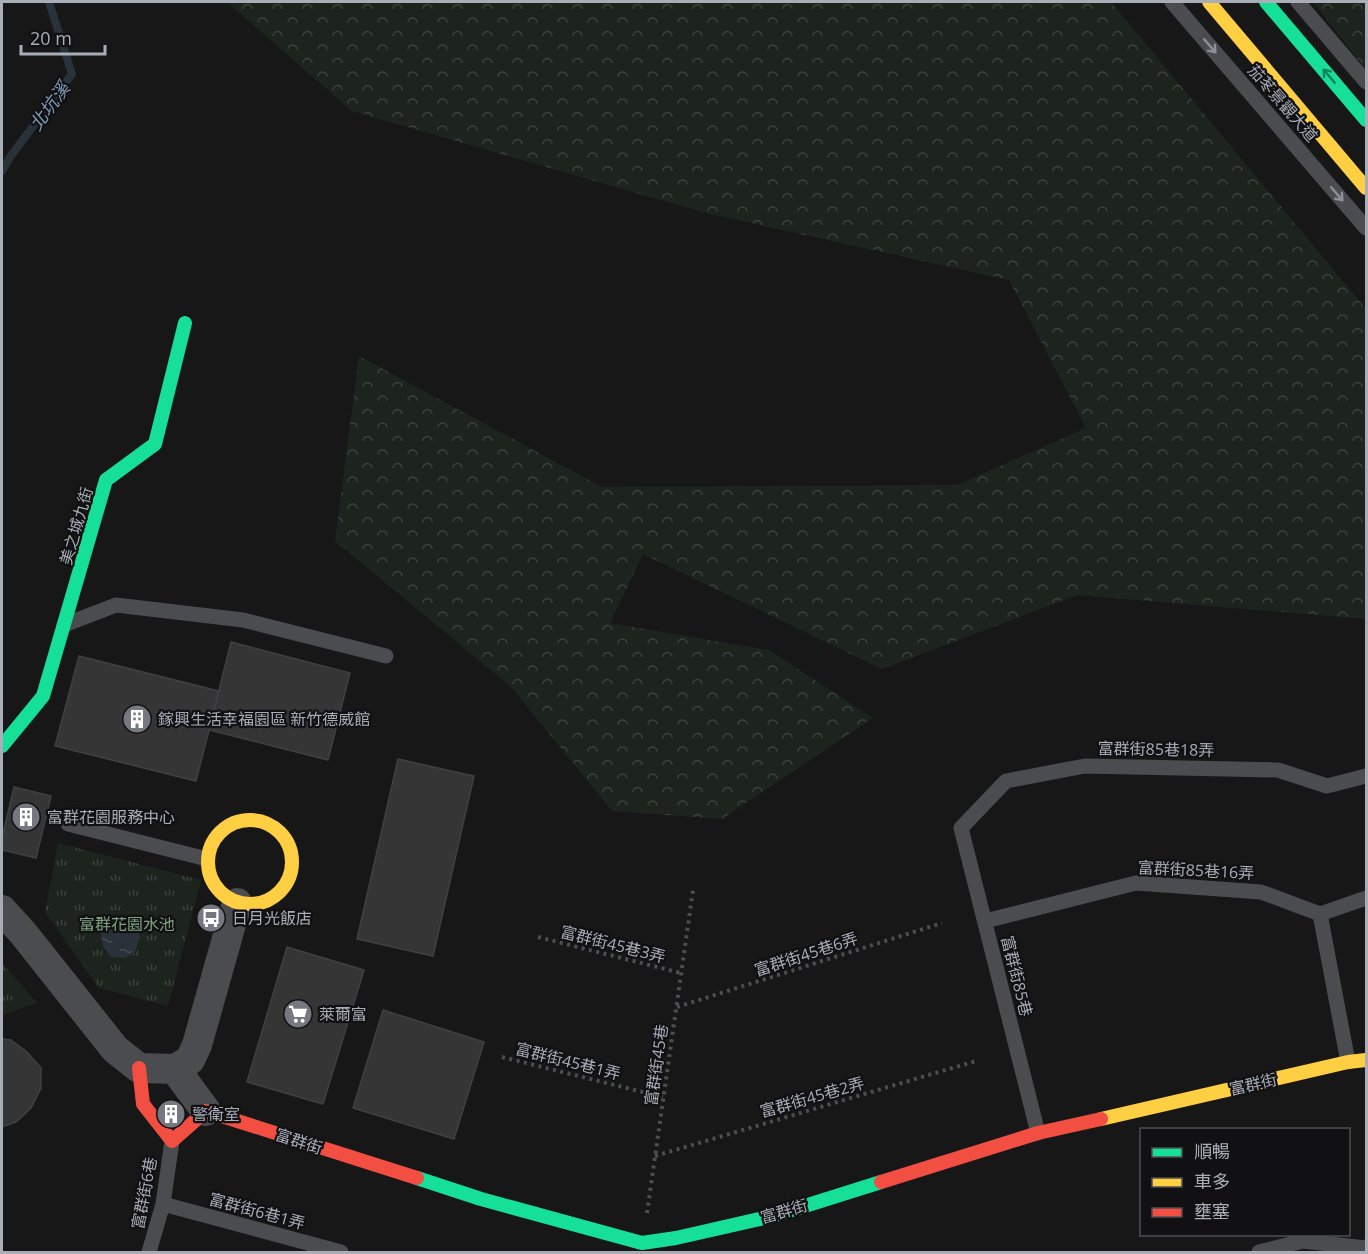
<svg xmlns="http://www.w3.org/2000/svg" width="1368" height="1254" font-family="'Open Sans','Noto Sans TC',sans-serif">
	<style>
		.forest { fill: url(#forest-crowns) }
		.park { fill: url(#park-tufts) }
		.water { fill: url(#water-ripples) }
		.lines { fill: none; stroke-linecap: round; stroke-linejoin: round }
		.stream { stroke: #2a3239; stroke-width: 8 }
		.building { fill: #353536; stroke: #3f4043; stroke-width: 1.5 }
		.path { stroke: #4d4e52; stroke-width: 4; stroke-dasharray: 3 4.5; stroke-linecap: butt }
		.lane { stroke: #4b4c50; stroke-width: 15 }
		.street { stroke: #4b4c50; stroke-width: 30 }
		.fast { stroke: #16e098; stroke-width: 14 }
		.slow { stroke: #ffcf43; stroke-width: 14 }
		.jam { stroke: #f24e42; stroke-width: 14 }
		.oneway { stroke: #8c9099 }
		.oneway2 { stroke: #14835c }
		.labels { text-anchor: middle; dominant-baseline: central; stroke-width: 4.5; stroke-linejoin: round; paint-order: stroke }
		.street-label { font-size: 16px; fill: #a8adb8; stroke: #111113 }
		.poi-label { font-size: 16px; fill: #a8adb8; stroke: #111113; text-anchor: start }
		.park-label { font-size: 16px; fill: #7fa381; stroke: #111113 }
		.water-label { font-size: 18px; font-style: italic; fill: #7f9bb3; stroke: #111113 }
	</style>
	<defs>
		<pattern id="forest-crowns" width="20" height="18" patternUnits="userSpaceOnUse" patternTransform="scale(1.5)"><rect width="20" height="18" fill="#1d241e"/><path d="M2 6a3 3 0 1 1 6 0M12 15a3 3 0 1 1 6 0" fill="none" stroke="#3b413d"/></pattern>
		<pattern id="park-tufts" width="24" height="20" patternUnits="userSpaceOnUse" patternTransform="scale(1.5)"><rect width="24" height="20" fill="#1d241e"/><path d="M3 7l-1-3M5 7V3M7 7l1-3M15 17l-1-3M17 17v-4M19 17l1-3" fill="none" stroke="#3b413d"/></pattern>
		<pattern id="water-ripples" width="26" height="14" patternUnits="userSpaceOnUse" patternTransform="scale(1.5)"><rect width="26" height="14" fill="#2a3239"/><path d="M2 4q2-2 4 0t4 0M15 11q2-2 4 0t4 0" fill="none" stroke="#464d54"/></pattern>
	</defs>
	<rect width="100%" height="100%" fill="#171717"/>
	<path class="forest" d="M227 2H1111L1366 309V619L1077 595 882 669 643 554 610 623 769 650 873 718 722 819 612 811 512 688 335 541 359 356 602 487 957 485 1086 428 1009 280 706 213 352 111Z
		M1313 2H1366V70Z"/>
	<path class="park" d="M58 843 201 880 168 1006 99 988 45 912Z
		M2 963 37 1003 2 1015Z"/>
	<path class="water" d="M106 918 127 919 136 925 140 937 135 952 126 958 111 957 103 946 100 926Z"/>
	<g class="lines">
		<path class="stream" d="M2 171 10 157 72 74 49 2"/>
	</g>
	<path class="building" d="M231 642 350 673 328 760 209 730Z
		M79 656 219 691 196 781 55 746Z
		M398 759 474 776 433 956 357 939Z
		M14 787 51 796 36 858 2 850V838Z
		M287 947 364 970 323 1104 247 1082Z
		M383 1010 484 1042 454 1139 353 1108Z
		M2 1039 11 1040 27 1052 41 1068V1088L31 1108 16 1122 2 1127Z
		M170 1105 179 1117 171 1123 162 1111Z"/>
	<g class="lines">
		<path class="path" d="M538 937 681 973
			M677 1007 942 923
			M502 1057 663 1097
			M655 1156 976 1061
			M647 1213 693 890"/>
		<path class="lane" d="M1172 2 1366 228
			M1298 2 1366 82
			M64 625 116 605 243 620 386 656
			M68 824 207 859
			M1320 914 1348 1062
			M985 921 1136 883 1261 892 1320 914 1366 898
			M1038 1133 961 828 1006 781 1085 766 1278 770 1327 786 1366 776
			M163 1204 341 1252
			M149 1252 163 1204 172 1141
			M1259 1252 1303 1241 1366 1248"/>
		<path class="street" d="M2 910 23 933 115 1049 139 1068 175 1069 190 1060 197 1045 237 903
			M175 1069 206 1111"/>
		<path class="fast" d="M1266 2 1366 120
			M2 746 43 696 106 480 155 444 185 323
			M417 1178 481 1199 642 1243 676 1238 773 1216 881 1182"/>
		<path class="slow" d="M1209 2 1366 188
			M208 862a42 42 0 1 1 84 0a42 42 0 1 1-84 0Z
			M1101 1119 1348 1062 1366 1060"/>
		<path class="jam" d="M139 1068 143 1104 172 1141 206 1111 417 1178
			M881 1182 1038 1133 1101 1119"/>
	</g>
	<defs><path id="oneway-shaft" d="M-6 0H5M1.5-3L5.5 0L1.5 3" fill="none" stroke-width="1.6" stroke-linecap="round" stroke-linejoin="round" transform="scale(1.5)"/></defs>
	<g class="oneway">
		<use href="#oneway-shaft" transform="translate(1210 46) rotate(49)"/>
		<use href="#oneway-shaft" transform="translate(1337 194) rotate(49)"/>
	</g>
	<use class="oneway2" href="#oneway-shaft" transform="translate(1329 76) rotate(-130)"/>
	<defs>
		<g id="building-disc" transform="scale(1.5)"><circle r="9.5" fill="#757880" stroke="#111113"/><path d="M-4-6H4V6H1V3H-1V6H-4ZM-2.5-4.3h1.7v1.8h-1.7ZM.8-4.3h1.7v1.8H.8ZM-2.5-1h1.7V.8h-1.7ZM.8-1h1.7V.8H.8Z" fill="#fff"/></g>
		<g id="bus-disc" transform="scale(1.5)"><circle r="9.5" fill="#757880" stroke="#111113"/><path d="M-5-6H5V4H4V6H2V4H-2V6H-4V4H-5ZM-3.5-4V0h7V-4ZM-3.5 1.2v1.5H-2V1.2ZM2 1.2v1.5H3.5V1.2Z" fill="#fff"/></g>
		<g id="supermarket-disc" transform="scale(1.5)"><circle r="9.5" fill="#757880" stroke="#111113"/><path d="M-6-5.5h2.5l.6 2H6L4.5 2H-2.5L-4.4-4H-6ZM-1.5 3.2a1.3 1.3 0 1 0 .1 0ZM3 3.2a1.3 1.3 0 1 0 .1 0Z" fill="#fff"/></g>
	</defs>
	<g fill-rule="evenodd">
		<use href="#building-disc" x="137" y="719"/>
		<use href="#building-disc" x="26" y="817"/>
		<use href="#bus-disc" x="211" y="918"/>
		<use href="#supermarket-disc" x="298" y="1014"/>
		<use href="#building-disc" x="171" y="1114"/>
	</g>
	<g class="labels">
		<g class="street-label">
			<text transform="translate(1283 103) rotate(49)">茄苳景觀大道</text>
			<text transform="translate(76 526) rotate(-74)">美之城九街</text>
			<text transform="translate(1156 749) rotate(1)">富群街85巷18弄</text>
			<text transform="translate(1196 870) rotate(3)">富群街85巷16弄</text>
			<text transform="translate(613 944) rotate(14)">富群街45巷3弄</text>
			<text transform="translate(806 954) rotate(-18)">富群街45巷6弄</text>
			<text transform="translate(1017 976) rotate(76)">富群街85巷</text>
			<text transform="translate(568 1061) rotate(14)">富群街45巷1弄</text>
			<text transform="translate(656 1065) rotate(-82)">富群街45巷</text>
			<text transform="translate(1253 1084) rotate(-13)">富群街</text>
			<text transform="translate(812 1097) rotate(-16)">富群街45巷2弄</text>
			<text transform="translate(299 1141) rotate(18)">富群街</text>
			<text transform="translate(144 1193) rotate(-79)">富群街6巷</text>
			<text transform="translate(257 1211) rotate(15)">富群街6巷1弄</text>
			<text transform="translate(784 1211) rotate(-16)">富群街</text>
		</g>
		<g class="poi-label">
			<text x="158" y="719">鎵興生活幸福園區 新竹德威館</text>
			<text x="47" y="817">富群花園服務中心</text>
			<text x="232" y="918">日月光飯店</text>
			<text x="319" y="1014">萊爾富</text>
			<text x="192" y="1114">警衛室</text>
		</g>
		<g class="park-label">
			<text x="127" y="924">富群花園水池</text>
		</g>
		<g class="water-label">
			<text transform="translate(49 106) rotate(-54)">北坑溪</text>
		</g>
	</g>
	<rect width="1368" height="1254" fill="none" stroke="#a8adb8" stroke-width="6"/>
	<rect x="1140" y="1128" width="210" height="108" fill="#111113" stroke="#4d4f55" stroke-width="1.5"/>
	<rect x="1152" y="1148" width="30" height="9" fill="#16e098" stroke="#4d4f55" stroke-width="1.5"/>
	<text x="1194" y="1158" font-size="18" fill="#a8adb8">順暢</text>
	<rect x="1152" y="1178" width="30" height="9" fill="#ffcf43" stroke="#4d4f55" stroke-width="1.5"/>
	<text x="1194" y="1188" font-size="18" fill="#a8adb8">車多</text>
	<rect x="1152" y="1208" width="30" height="9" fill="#f24e42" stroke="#4d4f55" stroke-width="1.5"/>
	<text x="1194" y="1218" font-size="18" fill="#a8adb8">壅塞</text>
	<path d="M21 45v9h84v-9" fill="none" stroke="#a8adb8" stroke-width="3"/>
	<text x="30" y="45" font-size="18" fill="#a8adb8" stroke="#111113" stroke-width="4.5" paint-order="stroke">20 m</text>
</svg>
